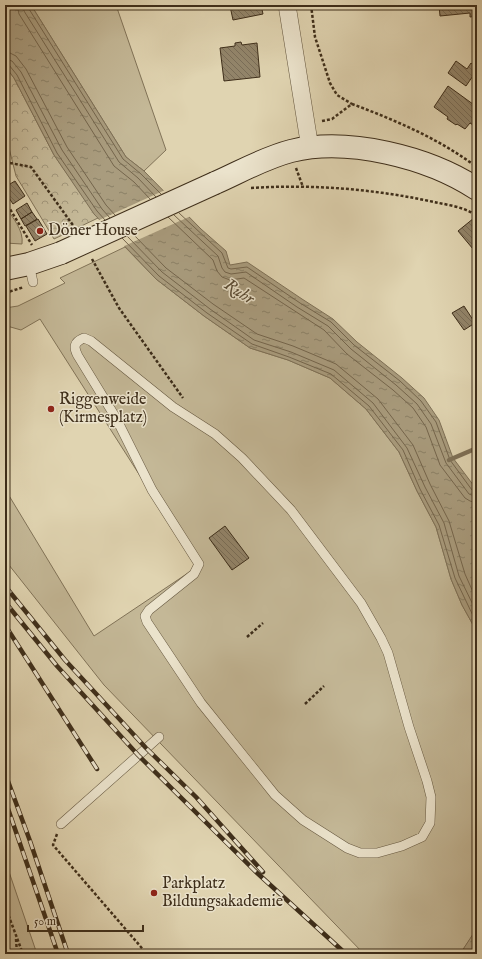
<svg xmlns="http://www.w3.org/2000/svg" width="482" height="959" font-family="'IM FELL English',serif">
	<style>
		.green { fill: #c4b897; stroke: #817358 }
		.forest { fill: url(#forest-crowns); stroke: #817358 }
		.water { fill: url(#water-ripples); stroke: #7e7056 }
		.pier { fill: #e0d4b1 }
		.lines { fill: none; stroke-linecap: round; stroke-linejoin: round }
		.shore { stroke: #74654c; stroke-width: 1 }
		.stream { stroke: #7e7056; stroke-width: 4.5 }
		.building { fill: url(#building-back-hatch); stroke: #3e2e1a }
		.lane-casing { stroke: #665840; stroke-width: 10 }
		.street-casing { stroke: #665840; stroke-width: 18 }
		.secondary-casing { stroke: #3e2e1a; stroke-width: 24 }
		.path { stroke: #3e2e1a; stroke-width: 2.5; stroke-dasharray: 3 2; stroke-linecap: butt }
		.lane { stroke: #ebe3cc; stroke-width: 9 }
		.street { stroke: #ebe3cc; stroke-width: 17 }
		.secondary { stroke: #ebe3cc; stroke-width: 22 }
		.rail-casing { stroke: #3e2e1a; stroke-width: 4.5 }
		.rail { stroke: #ebe3cc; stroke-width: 3; stroke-dasharray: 9; stroke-linecap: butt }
		.secondary-bridge-casing { stroke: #3e2e1a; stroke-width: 24; stroke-linecap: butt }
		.secondary-bridge { stroke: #ebe3cc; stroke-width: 22 }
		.poi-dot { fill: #8f2418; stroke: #ebe3cc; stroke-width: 1.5 }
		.labels { text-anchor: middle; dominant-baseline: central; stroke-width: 3; stroke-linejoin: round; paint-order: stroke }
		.poi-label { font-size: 16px; fill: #3e2e1a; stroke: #ebe3cc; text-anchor: start }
		.water-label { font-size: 17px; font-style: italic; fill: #594a33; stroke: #ebe3cc }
	</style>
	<defs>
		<pattern id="forest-crowns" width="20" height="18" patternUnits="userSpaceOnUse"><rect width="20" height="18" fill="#c4b897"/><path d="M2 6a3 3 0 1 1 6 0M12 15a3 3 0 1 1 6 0" fill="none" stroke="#a1967a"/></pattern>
		<pattern id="water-ripples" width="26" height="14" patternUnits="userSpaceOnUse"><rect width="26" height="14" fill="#a99c7e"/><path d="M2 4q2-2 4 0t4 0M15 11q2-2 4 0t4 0" fill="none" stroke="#8b8066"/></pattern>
		<pattern id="building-back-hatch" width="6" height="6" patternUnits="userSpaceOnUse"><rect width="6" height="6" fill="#928469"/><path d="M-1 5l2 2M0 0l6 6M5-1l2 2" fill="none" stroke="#796c56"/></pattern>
	</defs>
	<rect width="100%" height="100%" fill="#e0d4b1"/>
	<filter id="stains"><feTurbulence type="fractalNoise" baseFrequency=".005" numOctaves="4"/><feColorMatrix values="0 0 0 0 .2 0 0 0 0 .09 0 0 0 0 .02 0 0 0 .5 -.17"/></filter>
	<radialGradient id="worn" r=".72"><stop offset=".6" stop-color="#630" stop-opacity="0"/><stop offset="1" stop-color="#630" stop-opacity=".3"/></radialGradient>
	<path class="green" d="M31 5H116L166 150 144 171 126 157Z
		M5 206C12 217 24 230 22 244L5 243Z
		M125 247 156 279 204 316 250 348 288 360 330 378 366 409 399 452 417 491 436 527 451 579 462 605 477 632V929L460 954H364L104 685 5 560V489L94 636 191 571 195 562 40 319 21 330 7 326 5 328V308L18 306 65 283 60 278Z
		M5 860 37 954H5Z"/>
	<path class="forest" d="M5 66 14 78 54 155 98 218 54 239 16 176 5 132Z"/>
	<path class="water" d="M5 5H31L126 157 144 171 201 229 226 251 230 265 247 262 302 299 333 319 357 342 402 378 424 398 439 420 453 458 477 490V632L462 605 451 579 436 527 417 491 399 452 366 409 330 378 288 360 250 348 204 316 156 279 94 214 54 155 14 78 5 66Z
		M477 929V954H460L475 931Z"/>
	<path class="pier" d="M165 190 191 216 122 247 97 221Z"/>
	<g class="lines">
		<path class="shore" d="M17 5 19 14 114 166 134 182 150 199
			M23 5 24 11 119 162 138 178 156 197
			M28 5 29 9 123 159 141 174 161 194
			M5 53H10L16 56 26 69 67 147 106 205 115 215
			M5 59 12 61 21 72 62 150 102 209 110 218
			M5 64 9 65 17 75 57 153 97 211 105 220
			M179 213 222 253 228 268 231 269 247 267 300 303 331 322 354 345 400 381 421 401 436 422 450 460 472 490 477 491
			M174 215 218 256 222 268 225 272 231 274 246 272 297 307 328 326 351 349 396 385 417 404 431 424 446 463 469 494 477 497
			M168 217 213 260 217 271 222 277 230 280 244 278 324 330 347 354 393 390 413 408 426 427 440 465 465 498 470 501 477 503
			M133 234 166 268 213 304 257 334 293 346 336 364 378 399 413 445 430 484 449 521 465 574 477 601
			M127 236 162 272 210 309 254 340 291 352 334 370 373 403 407 448 425 487 444 523 459 576 477 613
			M122 238 159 276 207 313 252 344 289 357 331 374 369 406 403 450 420 489 439 525 455 578 477 624"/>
		<path class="stream" d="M449 460 477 448"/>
	</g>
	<path class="building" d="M237 5H261L263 14 233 20 230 6Z
		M439 5H477V16L470 17V13L440 16Z
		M241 42 242 45 257 43 260 77 224 81 220 48 235 46V43Z
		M456 61 467 69 471 63 477 68V70L466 86 448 73Z
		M448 86 477 107V125L476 127 470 123 465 129 457 124 456 125 447 119 448 117 434 107Z
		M15 181 25 196 13 204 5 192V187Z
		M27 203 32 212 21 219 16 210Z
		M32 212 37 219 25 226 21 219Z
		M474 218 477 222V246L473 249 458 231Z
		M38 219 47 234 35 241 26 226Z
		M464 306 475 323 464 330 452 313Z
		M225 526 249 558 232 570 209 538Z"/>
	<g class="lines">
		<g class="lane-casing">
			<path id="lane" d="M29 264 33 282
				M84 338 91 341 173 407 215 434 242 458 291 510 361 603 381 638 388 653 409 727 427 781 431 797 430 823 422 837 402 846 377 853H360L347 848 303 820 275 795 201 703 147 622 145 616 149 610 194 574 199 564 152 490 116 418 78 356C73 347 74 342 84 338Z
				M61 824 159 737"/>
		</g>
		<g class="street-casing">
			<path id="street" d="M287 5 310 148"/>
		</g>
		<g class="secondary-casing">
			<path id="secondary" d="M215 183C240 172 264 158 291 151 348 137 428 157 477 189
				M5 269 29 264 61 253"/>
		</g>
		<path class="path" d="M311 5 315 37 330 83 337 95 352 104
			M322 121 332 119 352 104C395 120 437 138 474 165
			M5 162 31 167 75 228
			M296 168 303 187
			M251 188C312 184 374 189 434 202 448 205 465 207 477 216
			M5 201 32 245
			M92 259 119 308 183 398
			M5 293 24 287
			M247 637 263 623
			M305 704 324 686
			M57 834 53 845 147 954
			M5 906 23 954
			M16 939 17 954"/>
		<use href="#lane" class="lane"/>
		<use href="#street" class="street"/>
		<use href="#secondary" class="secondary"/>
		<g class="rail-casing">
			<path id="rail" d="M5 586 65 660 146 748 196 797 263 872
				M5 602 57 666 138 755 255 871 346 954
				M5 625 97 769
				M5 773 30 841 68 954
				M5 800 58 954"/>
		</g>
		<use href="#rail" class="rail"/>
		<g class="secondary-bridge-casing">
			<path id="secondary-bridge" d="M61 253 215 183"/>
		</g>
		<use href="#secondary-bridge" class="secondary-bridge"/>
	</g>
	<g class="poi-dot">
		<circle cx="40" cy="231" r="4"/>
		<circle cx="51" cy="409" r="4"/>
		<circle cx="154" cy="893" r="4"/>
	</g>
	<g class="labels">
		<g class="poi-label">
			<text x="48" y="231">Döner House</text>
			<text x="59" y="400">Riggenweide<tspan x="59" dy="18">(Kirmesplatz)</tspan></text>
			<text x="162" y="884">Parkplatz<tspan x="162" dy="18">Bildungsakademie</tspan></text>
		</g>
		<g class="water-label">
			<text transform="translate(239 292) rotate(33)">Ruhr</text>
		</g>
	</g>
	<rect width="482" height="959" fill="none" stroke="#e0d4b1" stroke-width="20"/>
	<rect x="6" y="6" width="470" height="947" fill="none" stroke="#3e2e1a" stroke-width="2"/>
	<rect x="10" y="10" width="462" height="939" fill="none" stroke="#3e2e1a"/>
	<path d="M28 925v6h115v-6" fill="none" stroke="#3e2e1a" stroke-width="2"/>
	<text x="34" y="925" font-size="12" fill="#3e2e1a" stroke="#ebe3cc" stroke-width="3" paint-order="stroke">50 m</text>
	<rect width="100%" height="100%" filter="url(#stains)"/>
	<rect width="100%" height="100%" fill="url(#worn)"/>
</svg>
